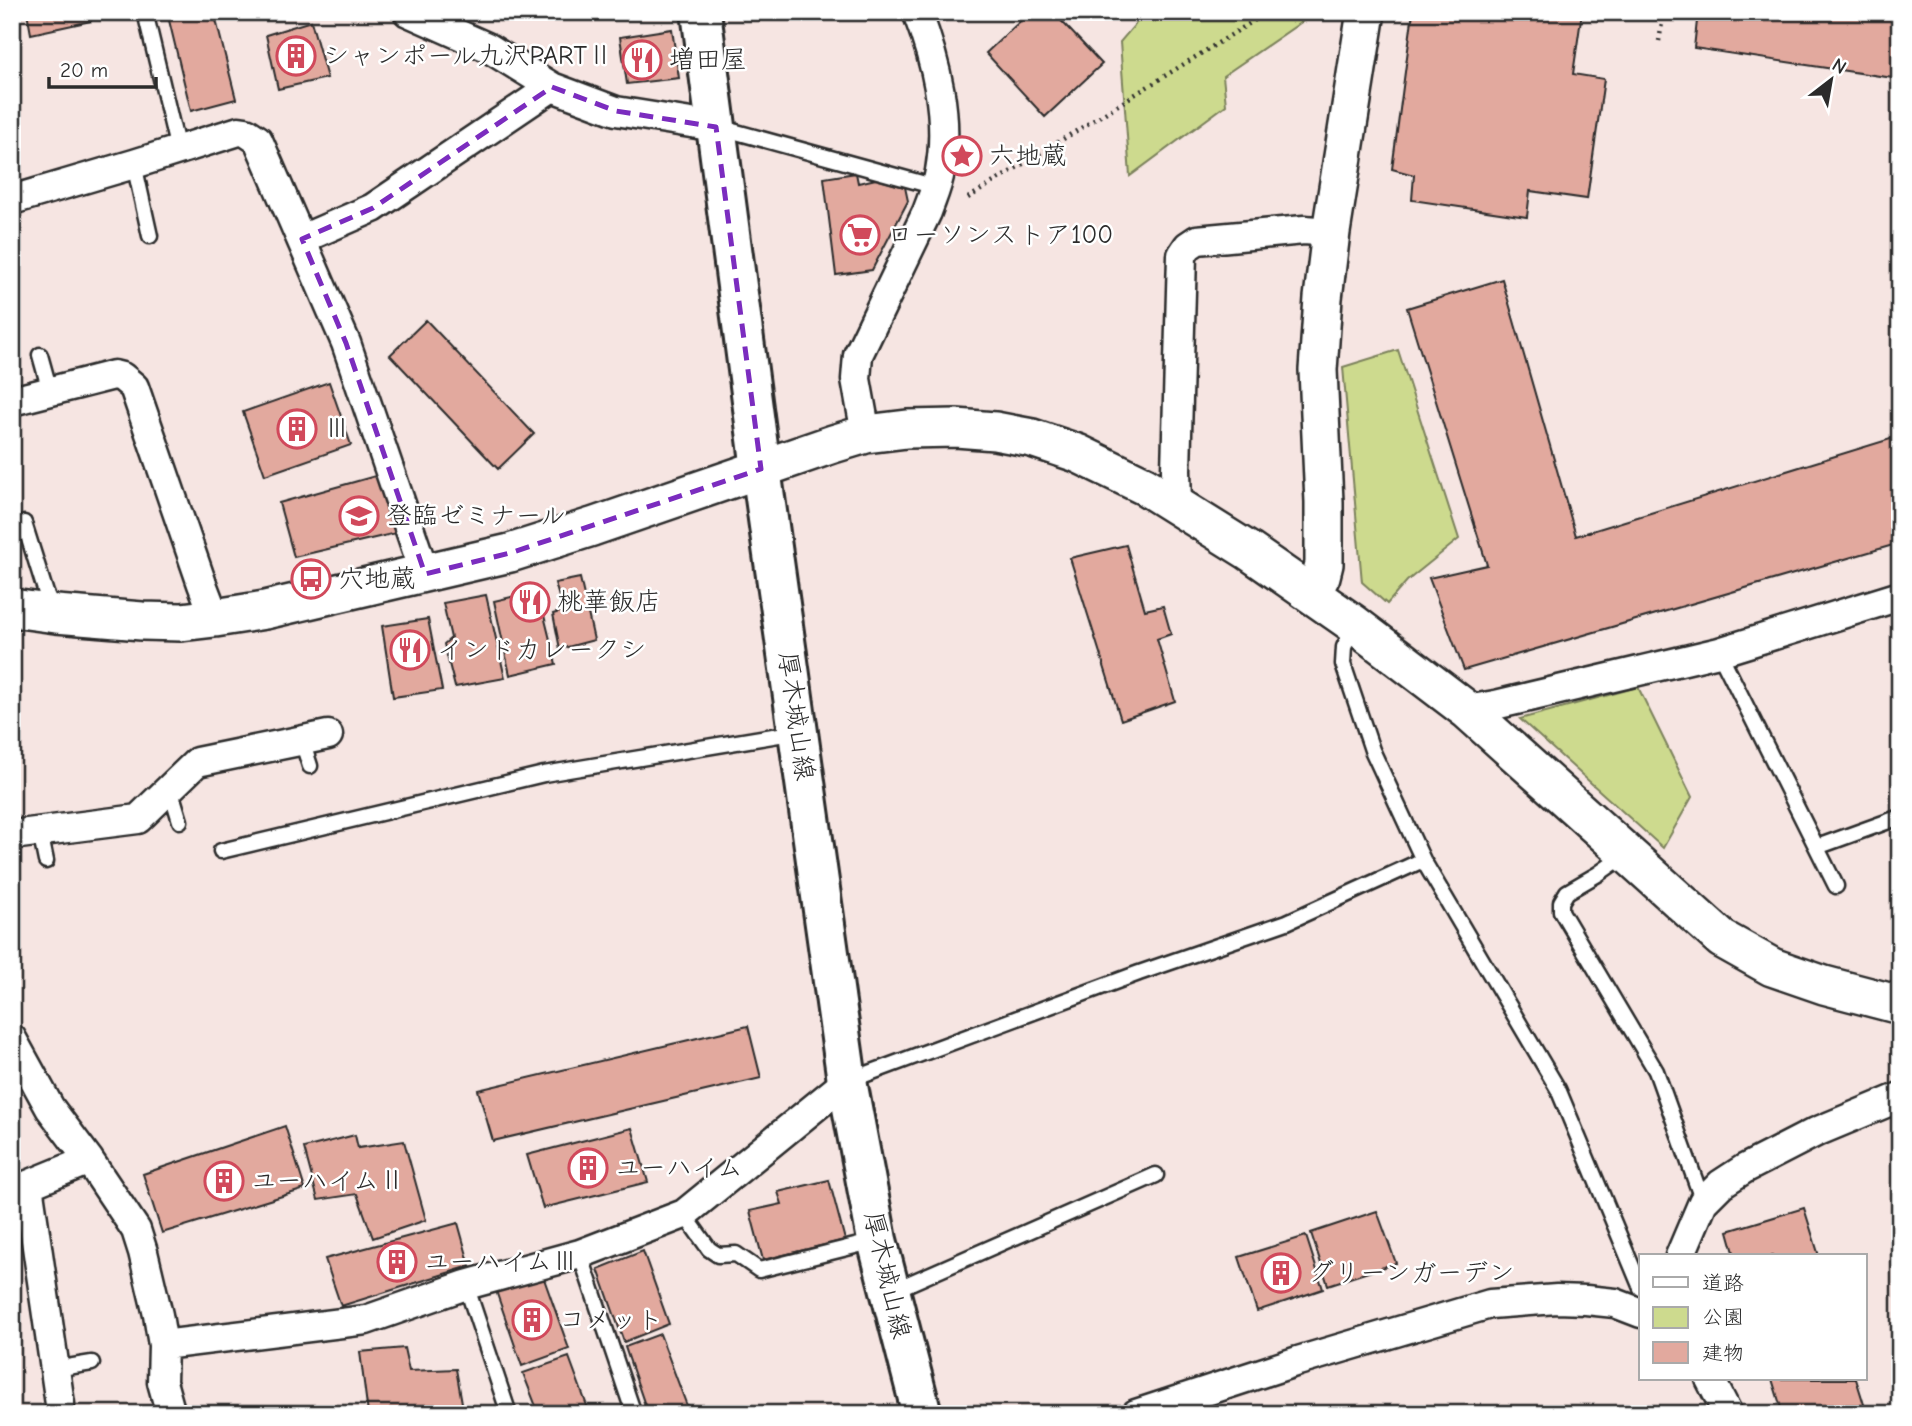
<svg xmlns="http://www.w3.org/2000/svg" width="1912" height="1426" font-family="'Comic Neue','Klee One',sans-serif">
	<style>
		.green { fill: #cdda8e; stroke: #7c825c; stroke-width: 2 }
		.building { fill: #e2a99e; stroke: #2b2b2b; stroke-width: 2 }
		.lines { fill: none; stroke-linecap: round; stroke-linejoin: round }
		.service-casing { stroke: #2b2b2b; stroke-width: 19 }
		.minor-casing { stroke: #2b2b2b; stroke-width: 33 }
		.tertiary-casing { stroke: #2b2b2b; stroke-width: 42 }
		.secondary-casing { stroke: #2b2b2b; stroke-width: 44 }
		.path { stroke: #2b2b2b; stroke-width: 4.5; stroke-dasharray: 2 5; stroke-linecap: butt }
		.service { stroke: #fff; stroke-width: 14 }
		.minor { stroke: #fff; stroke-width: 28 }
		.tertiary { stroke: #fff; stroke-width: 37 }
		.secondary { stroke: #fff; stroke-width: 38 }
		.marked { fill: none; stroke: #7b2cbf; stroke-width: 5; stroke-dasharray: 14 9; stroke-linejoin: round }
		.labels { text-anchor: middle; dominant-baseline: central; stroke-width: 5; stroke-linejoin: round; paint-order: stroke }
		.poi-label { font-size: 26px; fill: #2b2b2b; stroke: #fff; text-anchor: start }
		.street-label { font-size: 26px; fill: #2b2b2b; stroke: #fff }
	</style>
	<rect width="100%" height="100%" fill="#f6e5e2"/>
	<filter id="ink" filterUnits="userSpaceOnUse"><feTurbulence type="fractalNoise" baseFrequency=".0143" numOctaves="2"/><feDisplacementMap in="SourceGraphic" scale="14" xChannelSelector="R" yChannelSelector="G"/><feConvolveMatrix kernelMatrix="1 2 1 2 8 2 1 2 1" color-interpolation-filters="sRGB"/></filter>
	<g filter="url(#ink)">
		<path class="green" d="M1144 12H1316L1223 76 1226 105 1130 176 1120 42 1144 14Z
			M1398 350 1459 539 1407 581 1387 604 1362 582 1343 367Z
			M1638 687 1692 797 1663 848 1520 719Z"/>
		<path class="building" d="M27 12H89L91 21 31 34Z
			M167 12H214L236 99 191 111Z
			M1030 12H1053L1102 64 1045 117 986 53Z
			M1413 12H1582L1573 74 1604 79 1587 199 1530 191 1527 217 1412 200 1414 175 1392 169Z
			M1698 12H1900V79L1694 48Z
			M311 21 327 78 278 89 266 35Z
			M672 29 679 78 627 84 620 37Z
			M856 173 858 183 876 179 905 187 908 201 872 270 836 275 824 178Z
			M1502 279 1576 536 1900 436V543L1464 670 1429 578 1487 565 1407 308Z
			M426 320 534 434 498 469 390 355Z
			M329 382 351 445 265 475 243 412Z
			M379 475 396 533 294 557 279 503Z
			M1126 545 1145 610 1163 606 1171 634 1157 639 1175 701 1121 720 1070 558Z
			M580 578 594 640 560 649 553 614 563 611 555 583Z
			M538 591 556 664 510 675 494 601Z
			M486 595 505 678 455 687 444 644 451 638 443 603Z
			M428 619 442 690 393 697 382 626Z
			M748 1026 761 1078 493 1141 478 1090Z
			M285 1126 305 1189 162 1233 143 1174Z
			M632 1128 648 1182 543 1208 527 1155Z
			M355 1135 358 1148 404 1141 426 1220 373 1238 357 1194 318 1200 304 1148Z
			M829 1180 845 1240 763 1260 750 1211 782 1204 778 1192Z
			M1804 1208 1819 1256H1735L1728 1231Z
			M1377 1211 1396 1263 1328 1285 1311 1233Z
			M458 1223 470 1266 341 1306 325 1259Z
			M1306 1236 1323 1289 1257 1311 1239 1257Z
			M643 1251 669 1324 624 1342 598 1269Z
			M543 1276 569 1349 522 1366 496 1291Z
			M660 1334 690 1414H648L625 1347Z
			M404 1348 409 1371 456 1369 464 1414H368L360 1352Z
			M569 1357 590 1414H539L523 1373Z
			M1772 1379H1856L1867 1414H1783Z"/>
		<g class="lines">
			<g class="service-casing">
				<path id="service" d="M145 12 178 150
					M718 127 936 187
					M134 164 150 236
					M40 355 50 391
					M24 523 46 593 54 611
					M1354 626 1344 647 1343 664 1372 750 1423 860 1558 1089 1641 1288
					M1719 652 1836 886
					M302 741 310 766
					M170 788 180 821
					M40 832 46 861
					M1817 847 1900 817
					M221 851 544 774 797 732
					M1625 855 1598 874 1567 892 1561 902V911L1656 1071 1703 1202
					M848 1081 1139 973 1287 922 1423 860
					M684 1214 709 1249 718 1255 736 1254 759 1270 875 1241
					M580 1254 634 1414
					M466 1285 509 1414
					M892 1291 1156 1175
					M55 1369 92 1363"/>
			</g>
			<g class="minor-casing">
				<path id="minor" d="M408 12 487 47 552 87 616 111 716 127
					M12 200 134 164 239 131 246 132 258 140 346 343 425 574
					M302 239 373 208 552 87
					M12 401 114 375 122 377 134 387 202 584 215 618
					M866 434 856 379 858 355 927 212C932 198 938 185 940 171 950 117 936 62 917 12
					M1177 505 1176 470 1182 255 1188 246 1197 240 1304 230 1331 232
					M1467 710 1495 705 1719 652 1900 596
					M12 835 138 819 197 762 328 735
					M12 1039 50 1108 89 1160 136 1230 143 1252 158 1315 163 1345 162 1382 171 1414
					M1680 1256 1703 1202 1721 1184 1744 1169 1816 1132 1900 1097
					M163 1345 366 1320 466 1285 580 1254 684 1214 847 1081
					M1710 1379 1728 1414
					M60 1404 28 1185 89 1160
					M1136 1414 1298 1361 1490 1304 1557 1299 1586 1300 1615 1303 1641 1313"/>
			</g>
			<g class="tertiary-casing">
				<path id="tertiary" d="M1311 594 1321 576 1324 564V502L1318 370 1323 298 1331 232 1366 12
					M12 608 56 614 142 621 181 622 215 618 265 610 510 553 592 527 833 444 866 434 907 429 956 428 995 431 1032 438 1077 453 1145 486 1249 551 1354 624 1467 710 1722 939 1772 967 1824 985 1900 1005"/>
			</g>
			<g class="secondary-casing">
				<path id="secondary" d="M701 12 761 469 847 1081 877 1240 922 1414"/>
			</g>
			<path class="path" d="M1659 41 1664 12
				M968 198 1268 12"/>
			<use href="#service" class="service"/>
			<use href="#minor" class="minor"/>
			<use href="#tertiary" class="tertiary"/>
			<use href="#secondary" class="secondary"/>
		</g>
	</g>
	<path class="marked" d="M552 87 616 111 716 127 761 469 510 553 425 574 346 343 302 239 373 208Z"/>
	<defs>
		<g id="building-ring" transform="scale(2.0125)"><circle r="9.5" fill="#fff" stroke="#d1495b" stroke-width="1.5"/><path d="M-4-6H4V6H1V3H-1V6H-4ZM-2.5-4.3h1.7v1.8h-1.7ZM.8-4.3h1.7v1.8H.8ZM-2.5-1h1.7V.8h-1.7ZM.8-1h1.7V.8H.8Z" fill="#d1495b"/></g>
		<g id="restaurant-ring" transform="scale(2.0125)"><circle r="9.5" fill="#fff" stroke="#d1495b" stroke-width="1.5"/><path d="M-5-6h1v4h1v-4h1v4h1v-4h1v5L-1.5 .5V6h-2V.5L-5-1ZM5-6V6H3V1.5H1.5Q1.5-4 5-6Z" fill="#d1495b"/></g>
		<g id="sight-ring" transform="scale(2.0125)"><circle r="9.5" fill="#fff" stroke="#d1495b" stroke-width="1.5"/><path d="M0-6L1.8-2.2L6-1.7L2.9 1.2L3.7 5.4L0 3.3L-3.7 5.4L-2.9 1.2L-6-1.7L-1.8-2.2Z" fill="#d1495b"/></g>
		<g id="supermarket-ring" transform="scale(2.0125)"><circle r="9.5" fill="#fff" stroke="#d1495b" stroke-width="1.5"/><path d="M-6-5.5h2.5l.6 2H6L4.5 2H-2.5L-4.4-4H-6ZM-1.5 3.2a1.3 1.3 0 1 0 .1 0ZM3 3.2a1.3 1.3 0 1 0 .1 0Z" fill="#d1495b"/></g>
		<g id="university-ring" transform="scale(2.0125)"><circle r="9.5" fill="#fff" stroke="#d1495b" stroke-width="1.5"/><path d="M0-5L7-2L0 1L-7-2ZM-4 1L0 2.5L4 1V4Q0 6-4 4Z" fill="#d1495b"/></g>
		<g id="bus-ring" transform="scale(2.0125)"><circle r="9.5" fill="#fff" stroke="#d1495b" stroke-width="1.5"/><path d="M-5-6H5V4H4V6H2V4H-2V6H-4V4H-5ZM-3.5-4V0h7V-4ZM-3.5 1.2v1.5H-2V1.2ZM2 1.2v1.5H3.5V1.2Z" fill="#d1495b"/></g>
	</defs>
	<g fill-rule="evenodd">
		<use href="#building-ring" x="296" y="56"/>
		<use href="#restaurant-ring" x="642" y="60"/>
		<use href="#sight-ring" x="962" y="156"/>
		<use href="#supermarket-ring" x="860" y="235"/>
		<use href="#building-ring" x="297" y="429"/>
		<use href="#university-ring" x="359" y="516"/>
		<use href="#bus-ring" x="311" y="579"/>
		<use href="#restaurant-ring" x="530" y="602"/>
		<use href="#restaurant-ring" x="410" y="650"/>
		<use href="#building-ring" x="588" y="1168"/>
		<use href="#building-ring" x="224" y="1181"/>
		<use href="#building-ring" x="397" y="1262"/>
		<use href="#building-ring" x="1281" y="1273"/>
		<use href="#building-ring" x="532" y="1320"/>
	</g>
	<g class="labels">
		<g class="poi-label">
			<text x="323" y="56">シャンポール九沢PARTⅡ</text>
			<text x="669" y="60">増田屋</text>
			<text x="989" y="156">六地蔵</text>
			<text x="887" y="235">ローソンストア100</text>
			<text x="324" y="429">Ⅲ</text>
			<text x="386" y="516">登臨ゼミナール</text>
			<text x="338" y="579">穴地蔵</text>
			<text x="557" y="602">桃華飯店</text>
			<text x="437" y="650">インドカレークシ</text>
			<text x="615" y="1168">ユーハイム</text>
			<text x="251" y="1181">ユーハイムⅡ</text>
			<text x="424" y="1262">ユーハイムⅢ</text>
			<text x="1308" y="1273">グリーンガーデン</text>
			<text x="559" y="1320">コメット</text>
		</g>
		<g class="street-label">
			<text transform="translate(796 716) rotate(82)">厚木城山線</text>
			<text transform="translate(887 1275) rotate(77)">厚木城山線</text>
		</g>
	</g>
	<rect width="1912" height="1426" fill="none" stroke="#fff" stroke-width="42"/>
	<rect x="21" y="21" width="1870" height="1384" fill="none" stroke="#2b2b2b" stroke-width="2.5" filter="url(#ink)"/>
	<rect x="1639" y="1254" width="228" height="126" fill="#ffffff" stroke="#aaaaaa" stroke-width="2"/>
	<rect x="1653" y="1277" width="35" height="10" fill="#ffffff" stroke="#aaaaaa" stroke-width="2"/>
	<text x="1702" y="1290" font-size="21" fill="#2b2b2b">道路</text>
	<rect x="1653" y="1307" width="35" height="21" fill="#cdda8e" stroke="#aaaaaa" stroke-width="2"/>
	<text x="1702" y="1324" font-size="21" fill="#2b2b2b">公園</text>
	<rect x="1653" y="1342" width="35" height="21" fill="#e2a99e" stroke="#aaaaaa" stroke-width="2"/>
	<text x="1702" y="1360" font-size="21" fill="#2b2b2b">建物</text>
	<g transform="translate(1831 80) rotate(31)" stroke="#ffffff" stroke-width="5" paint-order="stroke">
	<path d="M0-5L12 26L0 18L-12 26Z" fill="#2b2b2b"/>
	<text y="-10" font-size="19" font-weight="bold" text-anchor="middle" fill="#2b2b2b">N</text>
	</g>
	<path d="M49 77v10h107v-10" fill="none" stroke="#2b2b2b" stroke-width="3.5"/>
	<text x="60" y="77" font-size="21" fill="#2b2b2b" stroke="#ffffff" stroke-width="5" paint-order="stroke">20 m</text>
</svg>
